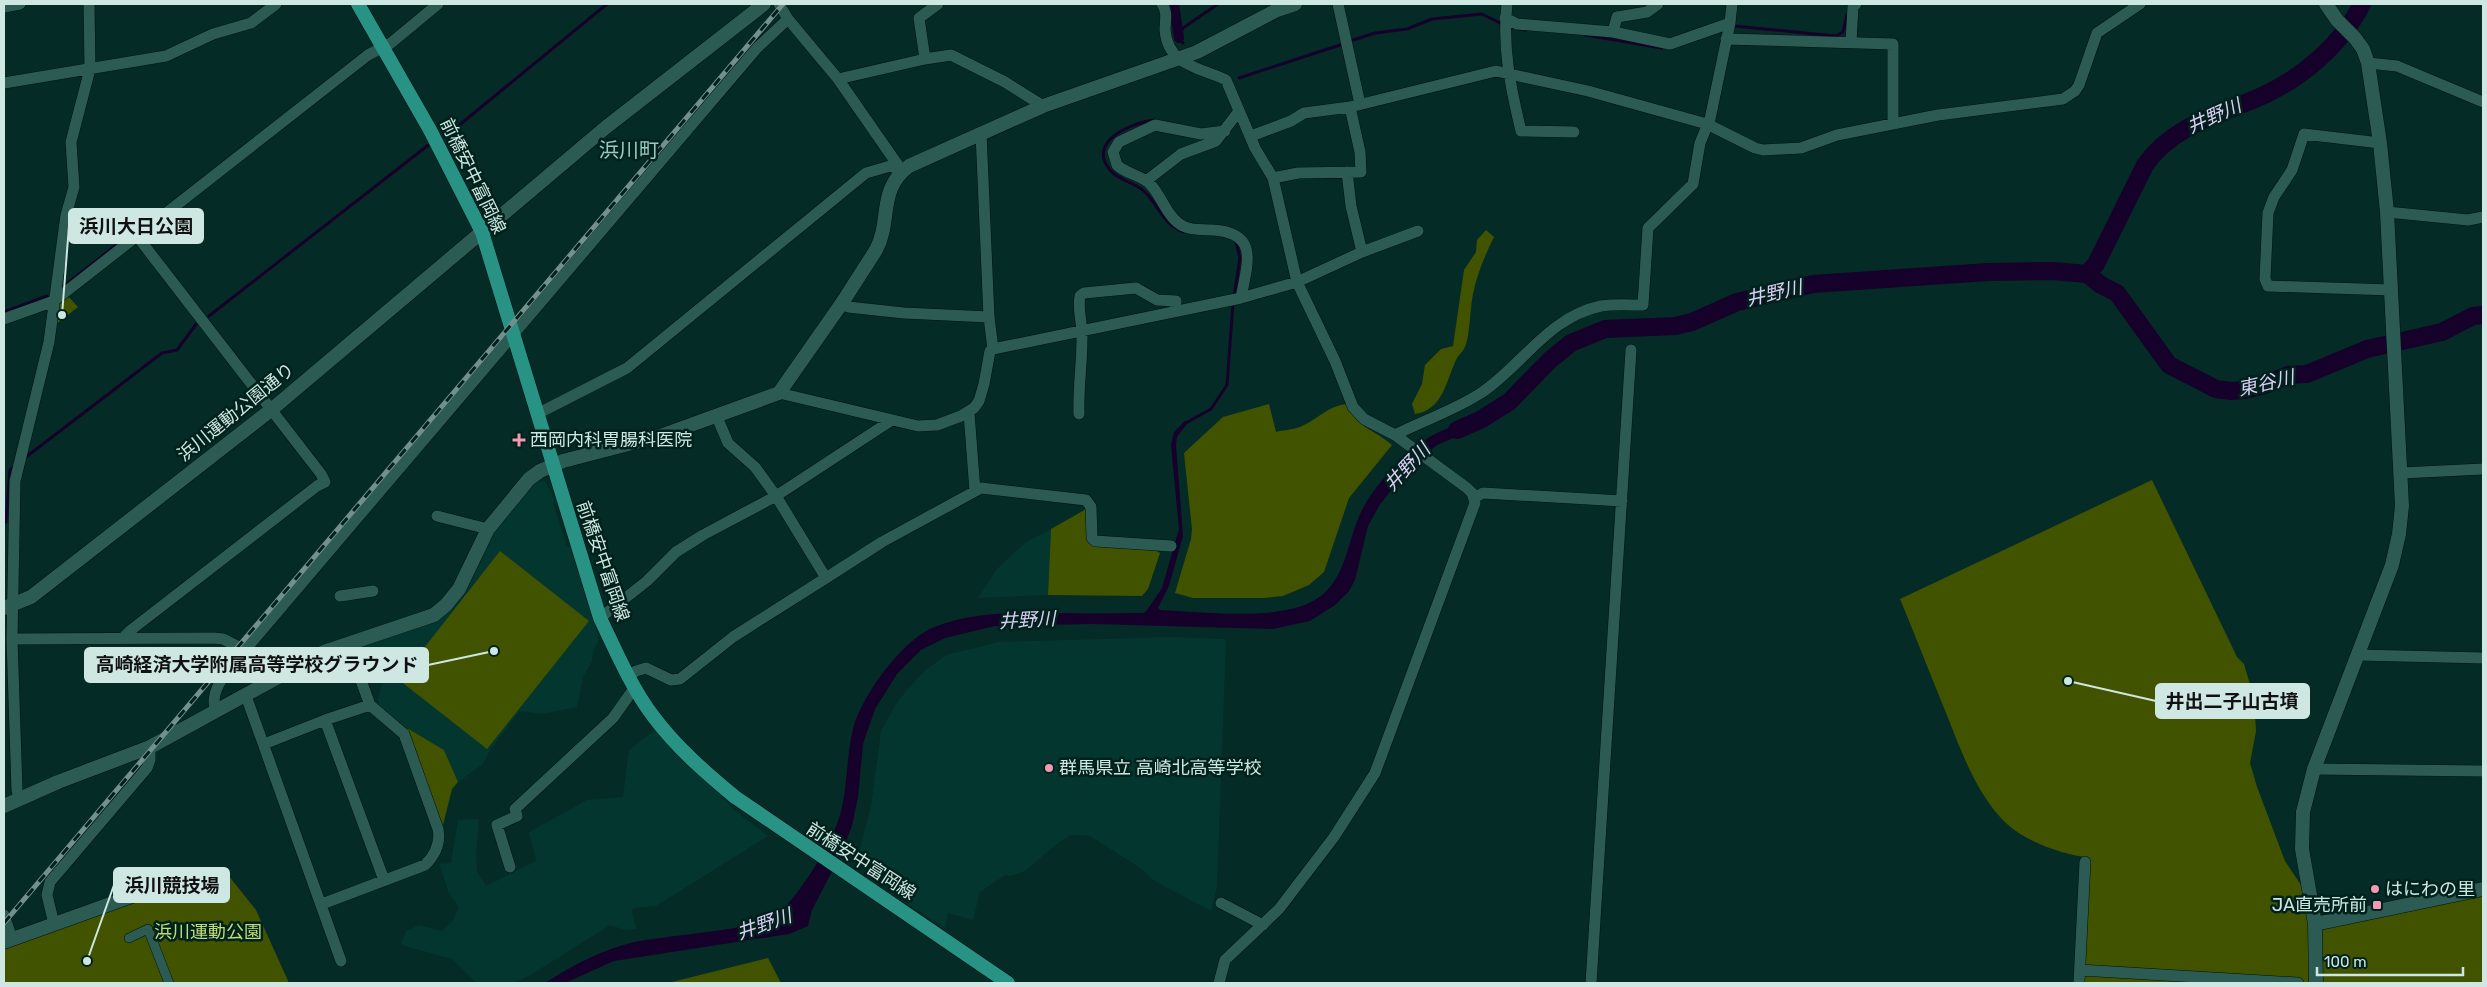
<svg xmlns="http://www.w3.org/2000/svg" width="2487" height="987" font-family="Rubik,'Noto Sans JP',sans-serif">
	<style>
		.built { fill: #043630 }
		.green { fill: #425300 }
		.water { fill: #16012b }
		.lines { fill: none; stroke-linecap: round; stroke-linejoin: round }
		.stream { stroke: #16012b; stroke-width: 3 }
		.canal { stroke: #16012b; stroke-width: 10 }
		.river { stroke: #16012b; stroke-width: 18 }
		.pedestrian-casing { stroke: #00120f; stroke-width: 10 }
		.minor-casing { stroke: #00120f; stroke-width: 12 }
		.tertiary-casing { stroke: #00120f; stroke-width: 15 }
		.primary-casing { stroke: #00120f; stroke-width: 15 }
		.pedestrian { stroke: #2c5b53; stroke-width: 9 }
		.minor { stroke: #2c5b53; stroke-width: 11 }
		.tertiary { stroke: #2c5b53; stroke-width: 14 }
		.primary { stroke: #289284; stroke-width: 14 }
		.rail-casing { stroke: #72918c; stroke-width: 5 }
		.rail { stroke: #00211c; stroke-width: 3; stroke-dasharray: 9; stroke-linecap: butt }
		.poi-dot { fill: #f19ab2; stroke: #00211c; stroke-width: 2 }
		.labels { text-anchor: middle; dominant-baseline: central; stroke-width: 5; stroke-linejoin: round; paint-order: stroke }
		.street-label { font-size: 18px; fill: #cee7e2; stroke: #00211c }
		.poi-label { font-size: 18px; fill: #cee7e2; stroke: #00211c; text-anchor: start }
		.park-label { font-size: 18px; fill: #c0dd76; stroke: #00211c }
		.water-label { font-size: 19px; font-style: italic; fill: #dccef4; stroke: #00211c }
		.quarter-label { font-size: 20px; fill: #99cbc2; stroke: #00211c }
		.leader { fill: none; stroke: #cee7e2; stroke-width: 2 }
		.callout-dot { fill: #cee7e2; stroke: #00211c; stroke-width: 2 }
		.callout { fill: #cee7e2; stroke: #cee7e2; stroke-width: 2 }
		.callout-label { font-size: 19px; text-anchor: middle; font-weight: bold; fill: #111 }
	</style>
	<rect width="100%" height="100%" fill="#052b26"/>
	<path class="built" d="M545 481 555 500 553 503 567 547H570L599 639 593 652 592 661 583 677 577 707 542 714 520 711 490 750 483 764 458 782 444 750 407 728 379 707 378 699 387 662 357 644 433 620 491 529 530 487 538 482Z
		M1051 529 1048 595 978 598 997 569 1025 543Z
		M1170 637 1224 639 1226 641 1217 886 1211 911 1153 880 1139 867 1090 836 1082 835H1070L1054 846 1025 871 1011 876 1005 875 980 892 973 920 948 913 945 928 908 904 912 894 872 865 856 864 871 806 881 731 898 701 922 673 946 655 999 642Z
		M657 729 734 810 768 836 656 906 634 908 632 911 636 929 625 930 610 925 529 976 513 983H476L452 959 401 945 406 931 419 925 442 931 453 921 459 907 449 893 439 864 451 863 458 820 479 819 476 855 477 871 486 886 536 861 529 832 587 800 623 797 629 750Z"/>
	<path class="green" d="M1486 230 1494 237C1485 255 1477 274 1473 294 1470 308 1470 336 1465 347 1463 352 1458 355 1456 360 1446 381 1443 410 1415 414L1412 404 1422 384 1425 365 1441 349 1453 346 1464 270 1476 252 1477 240Z
		M68 296 78 307 55 325 57 305Z
		M1269 404 1276 432C1283 430 1292 430 1300 427 1317 420 1327 406 1347 404 1358 429 1374 429 1392 445L1349 498 1324 572 1309 585 1283 596 1264 598H1193L1175 593 1191 539 1192 529 1184 453 1223 417Z
		M2152 480 2237 657 2244 664 2254 698 2256 731 2250 763 2257 787 2285 861 2301 885 2308 923 2483 894V983H2082L2090 858C2062 854 2028 843 2007 824 1975 794 1960 747 1944 708 1929 671 1915 635 1900 599Z
		M1088 508V539L1090 544 1153 549 1160 553 1148 589 1142 596 1048 595 1051 529Z
		M500 551 589 621 487 749 399 680Z
		M407 728 444 750 458 782 452 789 442 829Z
		M228 875 256 910 289 983H4V947L163 890Z
		M768 958 781 983H668Z"/>
	<path class="water" d="M1477 418 1481 426 1437 445 1405 472 1379 506 1368 526 1355 580 1349 591 1335 605 1310 621 1273 629 1093 624 995 626 945 638 921 650 897 674 875 709 863 744 858 797 852 826 841 854 812 910 808 926 789 934 614 961 565 983H545C573 965 601 950 635 942 667 935 754 931 776 915 797 900 833 841 840 815 848 787 846 757 853 729 862 695 904 637 937 626 978 611 1017 613 1060 613 1088 614 1116 613 1144 613L1147 610 1162 588 1179 529 1171 445 1174 432 1186 420 1187 424 1177 437 1176 445 1183 536 1169 586 1158 608 1160 610C1201 612 1269 620 1307 604 1347 587 1345 544 1362 510 1375 485 1404 453 1428 438 1442 429 1461 424 1477 418Z"/>
	<g class="lines">
		<path class="stream" d="M1734 26 1836 36 1843 32 1847 14
			M1510 27 1526 30
			M1585 35 1662 48
			M1353 40 1375 33 1407 29 1432 19 1482 14 1500 23
			M1183 43 1179 38 1183 28 1218 4
			M1239 78 1340 45
			M1155 120C1133 122 1086 141 1110 170 1119 181 1135 182 1145 192 1159 206 1163 225 1184 232
			M446 136 607 4
			M64 286 142 225
			M1234 297 1240 258 1236 242
			M4 312 47 296
			M209 316 431 143
			M1184 424 1211 409 1227 385 1233 303
			M26 457 162 353 177 350 197 323
			M4 522H6L10 470 14 467"/>
		<path class="canal" d="M1174 4 1179 38"/>
		<path class="river" d="M2087 274 2101 285 2117 293 2169 365 2216 389 2231 391 2245 390 2265 385 2288 375 2307 374 2367 349 2442 332 2473 316 2483 315
			M2087 274 2096 264 2145 165C2173 125 2219 115 2262 96 2302 78 2342 44 2362 4
			M1457 430 1480 420 1509 402 1550 360 1571 343 1605 329 1675 326 1692 322 1737 302 1813 284 1988 272 2052 271 2087 274"/>
		<g class="pedestrian-casing">
			<path id="pedestrian" d="M129 938 148 929 169 983"/>
		</g>
		<g class="minor-casing">
			<path id="minor" d="M779 4 788 19 838 79 902 171
				M1162 4C1168 12 1165 21 1165 30 1168 66 1199 67 1226 80L1255 148 1273 178 1297 282 1335 361 1353 407 1364 419 1395 435 1467 488 1472 493 1475 503 1375 773 1334 837 1279 909 1225 960 1219 983
				M1338 4 1360 104
				M1507 4C1502 48 1511 89 1521 131L1574 132
				M4 7 20 4
				M1505 18 1517 24 1613 32 1670 44 1730 23
				M1613 32 1617 17 1647 12 1658 4
				M1726 39 1893 44V124
				M1851 42 1853 7 1856 4
				M925 59 919 18 938 4
				M2368 63 2397 66 2483 102
				M838 79 925 59 951 55 1005 82 1043 106
				M4 83 166 56 213 34 251 23 276 4
				M1225 131 1201 134 1155 125 1119 142 1113 152 1117 165C1126 174 1141 175 1150 184 1162 196 1167 218 1183 226 1192 231 1204 229 1213 230 1260 233 1247 264 1241 298
				M981 133 989 317 993 349
				M1251 136 1291 121 1304 113 1350 107 1496 71 1588 91 1707 124 1755 148 1763 150 1801 148 1837 135 1938 115 2063 99 2075 91 2079 85 2097 33 2140 4
				M2380 143 2304 134 2292 170 2274 197 2268 213 2265 279 2268 286 2391 290
				M1347 172 1351 206 1362 252
				M1273 178 1298 173 1361 172 1360 152 1350 107
				M1146 181 1181 154 1216 141 1239 111
				M2387 212 2468 220 2483 217
				M842 303 848 307 904 313 989 317
				M4 319 54 301 368 55 391 43 438 4
				M779 393 918 426 937 425 961 416 974 408 979 401 984 384 990 351 993 349 1241 298 1297 282 1362 252 1418 231
				M969 413 975 491
				M537 414 627 368 866 173 890 166 902 171
				M1079 414C1078 387 1082 365 1082 339 1083 324 1077 311 1080 296L1084 293 1136 288 1157 300 1176 301 1175 310
				M717 417 728 443 755 467 776 496 826 578
				M1395 435C1422 421 1455 410 1481 393 1522 366 1548 317 1601 306 1614 304 1629 305 1643 305L1648 228 1693 184 1700 143 1710 119 1730 23 1732 4
				M2401 473 2483 469
				M1474 498 1483 493 1622 501
				M437 516 488 529
				M340 596 373 591
				M600 618 647 581 676 552 703 535 776 496 892 420
				M123 638 131 630 317 486 325 482 321 474 137 236
				M12 639 214 638 223 639 245 650
				M2359 655 2483 658
				M629 676 636 671 646 668 671 680 680 679 733 637 826 578 882 542 981 488 1086 500 1091 507 1092 538 1095 541 1171 546
				M246 696 341 961
				M216 712C207 689 231 668 245 650L757 48 788 19
				M325 720 384 880
				M264 744 325 720 370 705
				M2314 769 2483 771
				M19 798 17 790 12 639 15 481 49 342 66 215 74 187 71 142 90 69 89 4
				M510 867 497 825 517 816 515 809 613 718 630 694 637 689
				M1221 903 1263 925
				M322 904 425 865C435 855 441 844 438 829L404 734 370 705 348 645
				M4 915 12 939
				M54 924 47 895 50 882 147 768 150 760V747
				M2080 970 2298 983
				M1591 983 1631 350
				M2079 983 2085 862"/>
		</g>
		<g class="tertiary-casing">
			<path id="tertiary" d="M4 608 31 597 271 410 605 128 764 4
				M4 806 58 782 150 747 324 652 434 615 446 605 459 589 488 529 529 479 540 471 563 461 663 435 779 393 842 303 876 250C892 220 877 190 909 166L1043 106 1197 52 1277 10 1295 4
				M2315 924 2483 889
				M4 942 152 889
				M2316 983 2315 924 2302 849 2303 812 2314 769 2392 565 2399 534 2402 506 2387 212 2380 143 2368 63 2363 49 2355 38 2337 20 2326 4"/>
		</g>
		<g class="primary-casing">
			<path id="primary" d="M358 4 430 130 482 232 600 618C616 651 631 687 653 716 676 747 706 773 735 797L1008 983"/>
		</g>
		<use href="#pedestrian" class="pedestrian"/>
		<use href="#minor" class="minor"/>
		<use href="#tertiary" class="tertiary"/>
		<use href="#primary" class="primary"/>
		<g class="rail-casing">
			<path id="rail" d="M4 923 783 4"/>
		</g>
		<use href="#rail" class="rail"/>
	</g>
	<g class="poi-dot">
		<path d="M516.5 432.5h5v5h5v5h-5v5h-5v-5h-5v-5h5z"/>
		<circle cx="1049" cy="768" r="5"/>
		<circle cx="2375" cy="889" r="5"/>
		<rect x="2372" y="900" width="10" height="10" rx="2.5"/>
	</g>
	<g class="labels">
		<g class="street-label">
			<text transform="translate(473 176) rotate(64)">前橋安中富岡線</text>
			<text transform="translate(236 412) rotate(-39)">浜川運動公園通り</text>
			<text transform="translate(603 561) rotate(71)">前橋安中富岡線</text>
			<text transform="translate(861 861) rotate(33)">前橋安中富岡線</text>
		</g>
		<g class="poi-label">
			<text x="530" y="440">西岡内科胃腸科医院</text>
			<text x="1059" y="768">群馬県立 高崎北高等学校</text>
			<text x="2385" y="889">はにわの里</text>
			<text x="2367" y="905" text-anchor="end">JA直売所前</text>
		</g>
		<g class="park-label">
			<text x="208" y="932">浜川運動公園</text>
		</g>
		<g class="water-label">
			<text transform="translate(2214 116) rotate(-24)">井野川</text>
			<text transform="translate(1774 293) rotate(-13)">井野川</text>
			<text transform="translate(2266 383) rotate(-13)">東谷川</text>
			<text transform="translate(1407 467) rotate(-47)">井野川</text>
			<text transform="translate(1027 620) rotate(-3)">井野川</text>
			<text transform="translate(764 924) rotate(-19)">井野川</text>
		</g>
		<g class="quarter-label">
			<text x="629" y="150">浜川町</text>
		</g>
	</g>
	<path class="leader" d="M62 315L69 226M494 651L428 665M2068 681L2156 701M87 961L114 885"/>
	<g class="callout-dot">
		<circle cx="62" cy="315" r="5"/>
		<circle cx="494" cy="651" r="5"/>
		<circle cx="2068" cy="681" r="5"/>
		<circle cx="87" cy="961" r="5"/>
	</g>
	<g class="callout">
		<rect x="69" y="209" width="134" height="34" rx="5"/>
		<rect x="85" y="648" width="343" height="34" rx="5"/>
		<rect x="2156" y="684" width="153" height="34" rx="5"/>
		<rect x="114" y="868" width="115" height="34" rx="5"/>
	</g>
	<g class="callout-label">
		<text x="136" y="233">浜川大日公園</text>
		<text x="257" y="671">高崎経済大学附属高等学校グラウンド</text>
		<text x="2232" y="708">井出二子山古墳</text>
		<text x="172" y="892">浜川競技場</text>
	</g>
	<rect width="2487" height="987" fill="none" stroke="#cee7e2" stroke-width="10"/>
	<path d="M2317 967v8h146v-8" fill="none" stroke="#cee7e2" stroke-width="2.5"/>
	<text x="2324" y="967" font-size="15" fill="#cee7e2" stroke="#00211c" stroke-width="4" paint-order="stroke">100 m</text>
</svg>
